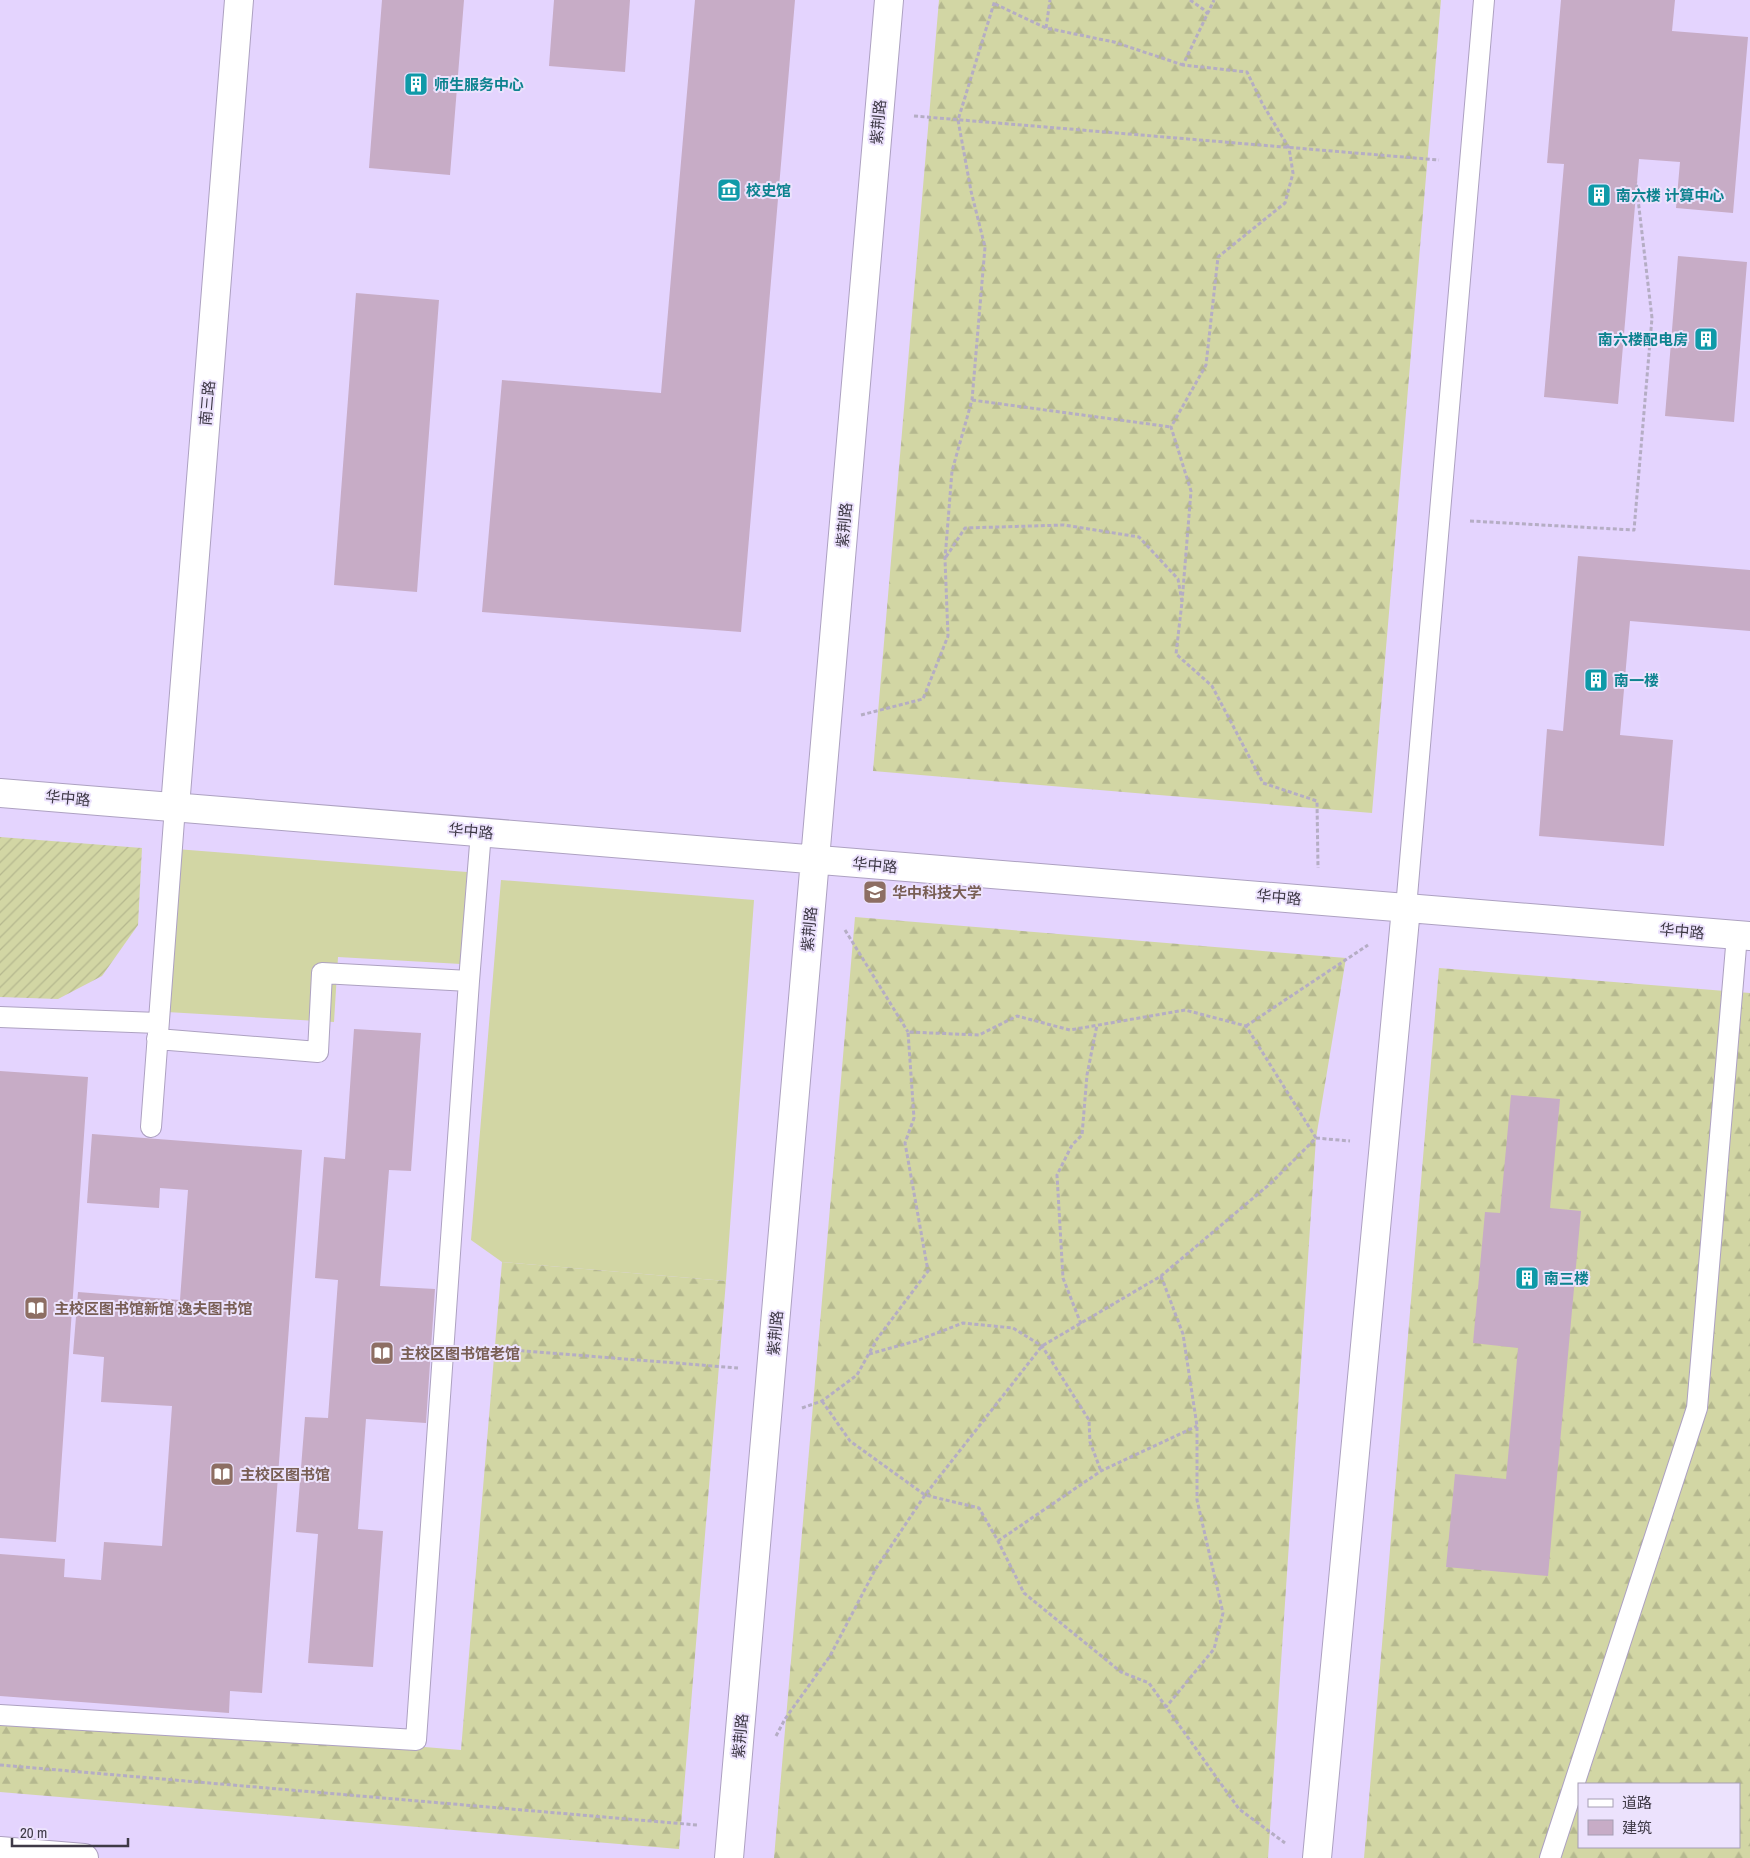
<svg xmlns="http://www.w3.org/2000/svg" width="1750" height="1858" font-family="'Archivo Narrow','Noto Sans SC',sans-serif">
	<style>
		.built { fill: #e4d4fe; fill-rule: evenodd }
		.grass { fill: #d2d6a4 }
		.forest { fill: url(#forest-firs); fill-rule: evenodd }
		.garden { fill: url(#garden-furrows) }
		.building { fill: #c7acc6 }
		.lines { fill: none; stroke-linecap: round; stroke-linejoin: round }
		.lane-casing { stroke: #ada1c1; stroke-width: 22 }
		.street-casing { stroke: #ada1c1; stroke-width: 30 }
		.path { stroke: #b5adc4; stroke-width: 3; stroke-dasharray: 4 2.5; stroke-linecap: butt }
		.lane { stroke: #fff; stroke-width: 20 }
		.street { stroke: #fff; stroke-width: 28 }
		.labels { text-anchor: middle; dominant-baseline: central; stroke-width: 4; stroke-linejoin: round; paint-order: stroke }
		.culture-label { font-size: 15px; font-weight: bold; fill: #0d838f; stroke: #ece2fd; text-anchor: start }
		.street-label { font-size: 15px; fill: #3e3946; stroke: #ece2fd }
		.education-label { font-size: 15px; font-weight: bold; fill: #785e54; stroke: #ece2fd; text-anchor: start }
	</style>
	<defs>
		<pattern id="forest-firs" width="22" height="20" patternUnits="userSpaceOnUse" patternTransform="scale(1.25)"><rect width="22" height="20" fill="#d2d6a4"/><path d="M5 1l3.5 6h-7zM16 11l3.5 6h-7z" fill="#b5b88f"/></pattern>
		<pattern id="garden-furrows" width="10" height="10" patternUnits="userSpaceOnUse" patternTransform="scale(1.25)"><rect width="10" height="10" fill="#d2d6a4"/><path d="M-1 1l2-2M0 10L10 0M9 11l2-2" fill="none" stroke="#b5b88f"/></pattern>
	</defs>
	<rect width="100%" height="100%" fill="#ece2fd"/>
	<path class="built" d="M0 0H1750V1858H0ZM1579 1784H1739V1847H1579Z"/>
	<path class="grass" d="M176 849 467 872 461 964 338 957 334 1022 167 1012Z
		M501 880 754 900 726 1281 502 1262 471 1240Z"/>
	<path class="forest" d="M939 0H1441L1372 813 873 771Z
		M855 917 1346 958 1316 1138 1268 1858H774Z
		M1439 968 1750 993V1858H1364ZM1579 1784H1739V1847H1579Z
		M502 1262 726 1281 679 1849 0 1792V1712L461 1750Z"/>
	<path class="garden" d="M0 837 142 848 138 925 102 976 58 999 0 997Z"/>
	<path class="building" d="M382 0H464L450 175 369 168Z
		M554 0H630L625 72 549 66Z
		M695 0H795L741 632 482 612 502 380 661 393Z
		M1561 0H1675L1672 31 1748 37 1733 213 1676 208 1680 162 1639 159 1618 404 1544 397 1564 164 1547 163Z
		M1678 256 1747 262 1734 422 1665 416Z
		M356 293 439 300 417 592 334 585Z
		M1578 556 1750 570V631L1630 621 1620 735 1673 740 1664 846 1539 836 1547 729 1563 731Z
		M354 1029 421 1033 411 1171 389 1170 380 1286 435 1289 426 1423 366 1419 358 1529 383 1531 373 1667 308 1663 318 1534 296 1532 305 1417 328 1418 338 1280 315 1278 324 1157 345 1159Z
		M0 1071 88 1077 56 1542 0 1538Z
		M1511 1095 1560 1099 1550 1208 1581 1211 1548 1576 1446 1567 1455 1474 1506 1479 1518 1348 1473 1343 1485 1212 1500 1213Z
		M92 1134 302 1150 262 1693 230 1691 229 1713 0 1696V1554L65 1559 64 1577 101 1580 104 1542 162 1546 172 1406 101 1402 104 1357 73 1354 78 1292 180 1300 188 1190 160 1188 159 1208 87 1203Z"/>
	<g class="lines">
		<g class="lane-casing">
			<path id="lane" d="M1406 908 1484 0
				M469 981 481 832
				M0 1017 158 1023
				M151 1127 175 807
				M0 1715 416 1740 469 981 322 973 318 1052 157 1039
				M1550 1858 1697 1408 1737 935"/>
		</g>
		<g class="street-casing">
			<path id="street" d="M0 793 1750 936
				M175 807 239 0
				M0 1851 84 1858
				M729 1858 889 0
				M1317 1858 1406 908"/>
		</g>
		<path class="path" d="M1190 0 1203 9 1208 14
			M995 4 1046 28 1114 42 1183 65
			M1046 28 1050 0
			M914 116 1439 160
			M972 400 1171 427
			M1470 521 1634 530 1652 318 1636 182
			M946 557 965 528 1064 525 1139 537 1178 579 1182 602 1176 654 1212 686 1263 783 1317 801 1318 868
			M1182 602 1191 491 1171 427 1206 365 1218 257 1285 203 1293 173 1289 148 1262 103 1247 72 1183 65 1214 0
			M861 715 923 699 948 636 945 559 952 471 972 400 985 247 971 191 958 120 995 0
			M845 930 908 1032
			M1246 1026 1368 945
			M1161 1276 1183 1334 1197 1426V1500L1223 1613 1214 1649 1166 1707
			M1081 1324 1063 1278 1057 1175 1072 1145 1082 1135 1087 1075 1097 1025
			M475 1347 738 1368
			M869 1354 916 1341 963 1323 1013 1328 1042 1346 1089 1420 1090 1442 1101 1471
			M822 1401 850 1441 925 1495 979 1508 998 1541 1024 1593 1121 1672 1149 1683 1239 1809 1285 1843
			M802 1408 822 1401 857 1375 877 1339 928 1271 905 1143 914 1118 908 1032 979 1035 1017 1016 1070 1030 1185 1010 1246 1026 1316 1138
			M998 1541 1101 1471 1197 1426
			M776 1736 785 1719 830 1656 875 1570 925 1495 1042 1346 1161 1276 1271 1183 1316 1138 1350 1141
			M0 1765 697 1825"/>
		<use href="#lane" class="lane"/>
		<use href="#street" class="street"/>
	</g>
	<defs>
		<g id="building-square" transform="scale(1.25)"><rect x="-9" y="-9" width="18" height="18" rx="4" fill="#0f9aa8" stroke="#ece2fd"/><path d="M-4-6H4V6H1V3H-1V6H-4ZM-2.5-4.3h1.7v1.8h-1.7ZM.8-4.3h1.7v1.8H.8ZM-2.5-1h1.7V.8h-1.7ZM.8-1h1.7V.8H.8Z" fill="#fff"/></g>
		<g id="museum-square" transform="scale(1.25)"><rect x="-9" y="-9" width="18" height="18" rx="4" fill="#0f9aa8" stroke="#ece2fd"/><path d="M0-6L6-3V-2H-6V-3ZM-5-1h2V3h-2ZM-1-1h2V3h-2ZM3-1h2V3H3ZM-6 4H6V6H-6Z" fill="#fff"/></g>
		<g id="university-square" transform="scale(1.25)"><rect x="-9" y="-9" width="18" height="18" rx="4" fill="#8d6e63" stroke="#ece2fd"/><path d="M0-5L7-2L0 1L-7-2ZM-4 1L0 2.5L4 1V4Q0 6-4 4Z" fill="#fff"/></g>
		<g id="library-square" transform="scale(1.25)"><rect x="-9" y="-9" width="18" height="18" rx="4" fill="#8d6e63" stroke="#ece2fd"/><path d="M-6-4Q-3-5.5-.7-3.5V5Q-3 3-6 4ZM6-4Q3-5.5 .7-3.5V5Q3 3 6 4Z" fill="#fff"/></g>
	</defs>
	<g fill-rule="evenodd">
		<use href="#building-square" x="416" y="84"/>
		<use href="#museum-square" x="729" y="190"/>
		<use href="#building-square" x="1599" y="195"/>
		<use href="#building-square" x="1706" y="339"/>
		<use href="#building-square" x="1596" y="680"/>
		<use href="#university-square" x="875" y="892"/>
		<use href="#building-square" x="1527" y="1278"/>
		<use href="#library-square" x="36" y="1308"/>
		<use href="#library-square" x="382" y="1353"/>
		<use href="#library-square" x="222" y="1474"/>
	</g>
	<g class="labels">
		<g class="culture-label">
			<text x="434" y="84">师生服务中心</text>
			<text x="746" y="190">校史馆</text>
			<text x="1616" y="195">南六楼 计算中心</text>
			<text x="1688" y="339" text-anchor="end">南六楼配电房</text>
			<text x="1614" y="680">南一楼</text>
			<text x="1544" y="1278">南三楼</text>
		</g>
		<g class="street-label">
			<text transform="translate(878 122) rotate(-85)">紫荆路</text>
			<text transform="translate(207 403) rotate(-85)">南三路</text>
			<text transform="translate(844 525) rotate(-85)">紫荆路</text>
			<text transform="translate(68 798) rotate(5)">华中路</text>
			<text transform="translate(471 831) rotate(5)">华中路</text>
			<text transform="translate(875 865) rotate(5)">华中路</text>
			<text transform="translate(1279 897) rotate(5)">华中路</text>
			<text transform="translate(809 929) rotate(-85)">紫荆路</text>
			<text transform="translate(1682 931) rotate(5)">华中路</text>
			<text transform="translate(775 1333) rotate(-85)">紫荆路</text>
			<text transform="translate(740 1736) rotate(-85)">紫荆路</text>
		</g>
		<g class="education-label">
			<text x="892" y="892">华中科技大学</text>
			<text x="54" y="1308">主校区图书馆新馆 逸夫图书馆</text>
			<text x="400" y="1353">主校区图书馆老馆</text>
			<text x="240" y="1474">主校区图书馆</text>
		</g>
	</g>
	<rect x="1578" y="1783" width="162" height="65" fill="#ece2fd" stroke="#a69eb4"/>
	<rect x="1588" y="1799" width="25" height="8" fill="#ffffff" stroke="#a69eb4"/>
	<text x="1622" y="1808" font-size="15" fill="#3e3946">道路</text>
	<rect x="1588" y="1820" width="25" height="15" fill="#c7acc6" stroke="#a69eb4"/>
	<text x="1622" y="1833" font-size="15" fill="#3e3946">建筑</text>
	<path d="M12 1838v8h116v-8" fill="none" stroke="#3e3946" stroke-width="2.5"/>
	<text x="20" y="1838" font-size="15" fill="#3e3946" stroke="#ece2fd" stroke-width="4" paint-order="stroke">20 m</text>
</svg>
